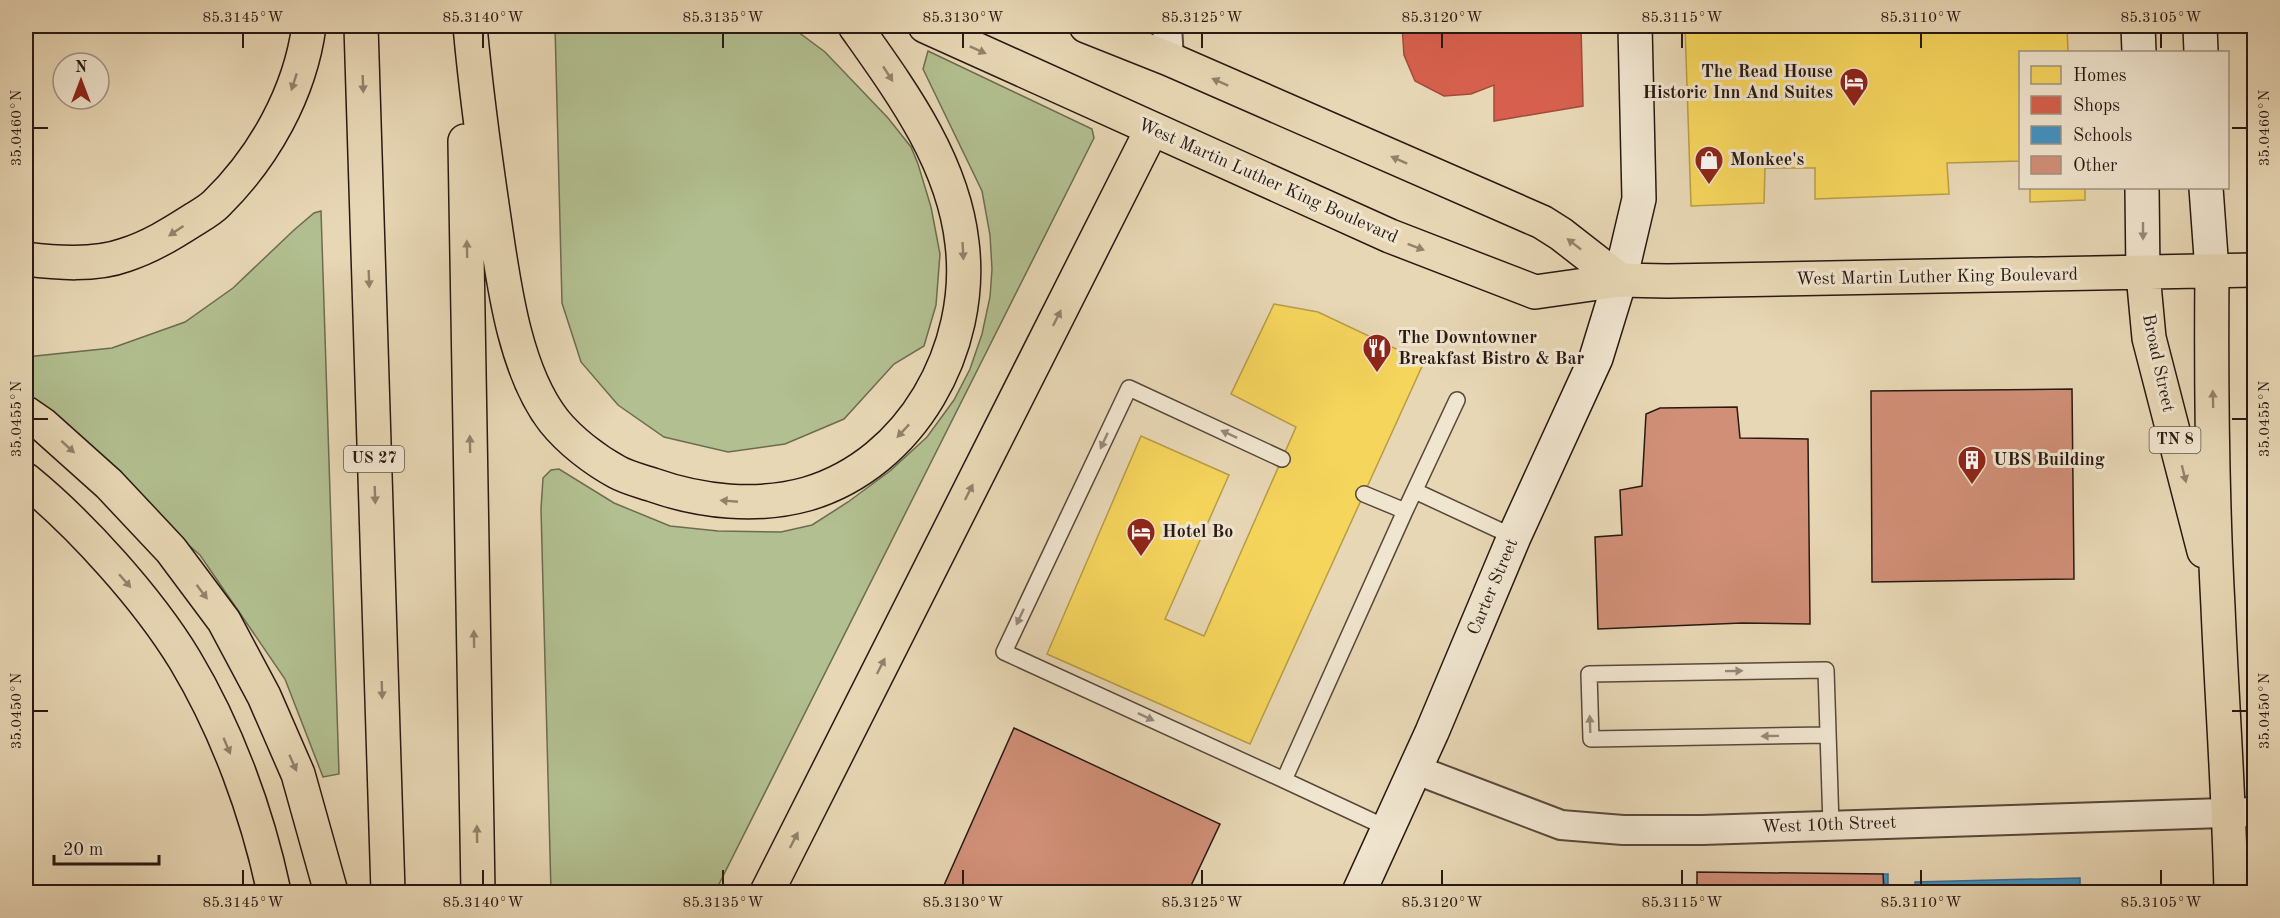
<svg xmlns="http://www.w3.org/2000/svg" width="2280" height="918" font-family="'Old Standard TT',serif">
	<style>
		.green { fill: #b2bf90; stroke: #6d6c51; stroke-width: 1.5 }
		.homes { fill: #f6d55c; stroke: #b89d46; stroke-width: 1.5 }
		.shops { fill: #d6604d; stroke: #a24b3b; stroke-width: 1.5 }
		.schools { fill: #4393c3; stroke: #3b6e8e; stroke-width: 1.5 }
		.building { fill: #d18f78; stroke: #281912; stroke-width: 1.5 }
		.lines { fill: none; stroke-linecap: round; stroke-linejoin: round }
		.lane-casing { stroke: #58483b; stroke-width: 18 }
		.street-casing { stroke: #58483b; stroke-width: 32 }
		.secondary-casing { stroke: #281912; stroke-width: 36 }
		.primary-casing { stroke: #281912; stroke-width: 36 }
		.highway-casing { stroke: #281912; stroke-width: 36 }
		.lane { stroke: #f0e5cf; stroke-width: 15 }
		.street { stroke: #f0e5cf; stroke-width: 28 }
		.secondary { stroke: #f0e5cf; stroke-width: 33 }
		.primary { stroke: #e8d7b5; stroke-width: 33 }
		.highway { stroke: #e8d7b5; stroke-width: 33 }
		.oneway { fill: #92826c }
		.oneway2 { fill: #96897a }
		.ticks { fill: none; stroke: #281912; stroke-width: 2 }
		.labels { text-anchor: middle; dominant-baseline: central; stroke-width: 6; stroke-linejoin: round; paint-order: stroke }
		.shield { fill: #f0e5cf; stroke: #64564b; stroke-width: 1.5 }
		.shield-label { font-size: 16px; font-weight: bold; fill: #281912 }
		.poi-label { font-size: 18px; font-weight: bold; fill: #281912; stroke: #f0e5cf; text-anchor: start }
		.street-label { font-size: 18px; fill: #281912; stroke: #f0e5cf }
		.neatline { fill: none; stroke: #281912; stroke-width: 2 }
		.ticks-label { font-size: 15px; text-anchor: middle; fill: #281912 }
	</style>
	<rect width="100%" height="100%" fill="#e8d7b5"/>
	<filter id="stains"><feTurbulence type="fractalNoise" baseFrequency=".00333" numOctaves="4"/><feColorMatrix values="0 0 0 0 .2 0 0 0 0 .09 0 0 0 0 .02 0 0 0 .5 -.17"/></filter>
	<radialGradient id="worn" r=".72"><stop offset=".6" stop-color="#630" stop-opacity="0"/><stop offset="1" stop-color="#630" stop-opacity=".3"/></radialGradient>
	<path class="green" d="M555 26H790L825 52 888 118 911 147 918 164 931 207 940 254 936 305 924 346 894 364 844 419 785 444 728 452 664 437 618 405 581 362 562 303Z
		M928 51 1092 129 1094 138 715 892H551L541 509 543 478 551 470 559 469 614 503 670 526 718 531 781 532 812 525 848 502 890 471 927 437 954 400 970 369 982 334 990 297 992 269 990 235 982 191 923 69Z
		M321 211 339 774 323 777 285 679 200 555 46 421 26 407V357L112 348 185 322 233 288 294 230 314 213Z"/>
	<path class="homes" d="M1685 26H2067L2068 52H2020V161L1947 163 1949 194 1815 199V168H1765L1764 203 1691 206Z
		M2030 188H2085V200L2030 202Z
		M1274 304 1318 312 1424 362 1250 744 1047 654 1141 436 1229 475 1165 619 1204 636 1296 427 1231 394Z"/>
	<path class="shops" d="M1402 26H1581L1583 106 1494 121V85L1471 94 1444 96 1415 81 1404 55Z"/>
	<path class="schools" d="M1883 874H1888V892H1884Z
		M2080 878V892H1915V882Z"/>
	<path class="building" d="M2072 389 2074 579 1872 582 1871 391Z
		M1737 407 1740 438 1808 439 1810 624 1742 623 1598 629 1595 537 1622 535 1620 490 1642 486 1646 414 1660 408Z
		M1014 728 1220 824 1188 892H941Z
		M1697 872 1883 874 1884 892H1697Z"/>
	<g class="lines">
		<g class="lane-casing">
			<path id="lane" d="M1282 459 1129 388 1004 652 1284 780
				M1415 491 1514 537
				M1364 494 1405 511
				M1828 735 1591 739 1589 674 1826 670 1831 825
				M1387 828 1284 780 1405 511 1457 400"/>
		</g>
		<g class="street-casing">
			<path id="street" d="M1167 26 1169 59
				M1414 769 1561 825 1623 830H1702L2254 812"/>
		</g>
		<g class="secondary-casing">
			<path id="secondary" d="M2138 26 2139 52
				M2200 26 2201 52
				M2142 188 2143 274
				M2206 188 2212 271
				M1359 892 1432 732 1514 537 1596 358 1620 280 1639 199 1635 26"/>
		</g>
		<g class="primary-casing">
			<path id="primary" d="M925 26 1390 236 1535 292 1620 280 1667 281 2254 270
				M1086 26 1169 59 1542 222 1561 234 1620 280
				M2212 271C2211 383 2212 496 2218 607 2222 702 2229 797 2231 892
				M2143 274 2149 338 2204 551"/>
		</g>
		<g class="highway-casing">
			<path id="highway" d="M361 26 388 892
				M470 26C476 92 485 158 495 225 504 286 515 371 554 421 570 441 595 460 617 472 628 478 641 481 653 485 701 502 757 508 807 494 912 463 975 348 962 243 953 161 901 91 855 26
				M465 141 478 892
				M26 259C57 263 95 266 125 255 150 247 171 234 193 220 201 215 210 210 216 204 264 157 300 93 309 26
				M26 413 42 424 109 484 171 550 224 621 264 696 298 774 331 892
				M26 480C81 525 148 599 185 660 227 730 257 812 274 892
				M767 892 1152 129"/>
		</g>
		<use href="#lane" class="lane"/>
		<use href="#street" class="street"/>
		<use href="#secondary" class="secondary"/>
		<use href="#primary" class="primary"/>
		<use href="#highway" class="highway"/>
	</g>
	<defs><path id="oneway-solid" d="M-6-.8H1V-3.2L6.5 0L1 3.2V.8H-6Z" transform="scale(1.5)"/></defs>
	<g class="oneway">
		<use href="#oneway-solid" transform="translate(978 50) rotate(24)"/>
		<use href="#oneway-solid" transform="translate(888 74) rotate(57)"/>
		<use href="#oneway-solid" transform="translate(294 82) rotate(108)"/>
		<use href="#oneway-solid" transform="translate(1220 82) rotate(-156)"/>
		<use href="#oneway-solid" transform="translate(363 84) rotate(88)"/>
		<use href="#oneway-solid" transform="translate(1399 160) rotate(-156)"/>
		<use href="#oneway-solid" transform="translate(176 231) rotate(146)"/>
		<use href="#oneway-solid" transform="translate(1574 244) rotate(-142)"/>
		<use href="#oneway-solid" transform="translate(1416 247) rotate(21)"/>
		<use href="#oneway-solid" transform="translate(467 249) rotate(-91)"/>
		<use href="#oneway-solid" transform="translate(963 251) rotate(87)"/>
		<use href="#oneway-solid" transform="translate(369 279) rotate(88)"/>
		<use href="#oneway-solid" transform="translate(1057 318) rotate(-63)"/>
		<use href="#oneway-solid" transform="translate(2213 399) rotate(-91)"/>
		<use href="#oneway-solid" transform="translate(903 431) rotate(133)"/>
		<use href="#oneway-solid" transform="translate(470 444) rotate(-91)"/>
		<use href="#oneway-solid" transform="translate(68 447) rotate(42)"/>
		<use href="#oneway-solid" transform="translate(2184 474) rotate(76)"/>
		<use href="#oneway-solid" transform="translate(969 492) rotate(-63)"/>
		<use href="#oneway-solid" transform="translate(375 495) rotate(88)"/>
		<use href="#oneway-solid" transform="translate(729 501) rotate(-175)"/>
		<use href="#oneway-solid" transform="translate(125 581) rotate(49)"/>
		<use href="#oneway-solid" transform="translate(202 592) rotate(53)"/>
		<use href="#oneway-solid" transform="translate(474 639) rotate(-91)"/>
		<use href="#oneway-solid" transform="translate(881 666) rotate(-63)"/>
		<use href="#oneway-solid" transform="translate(382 690) rotate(88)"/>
		<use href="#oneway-solid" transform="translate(227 746) rotate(67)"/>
		<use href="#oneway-solid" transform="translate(293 763) rotate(66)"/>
		<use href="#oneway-solid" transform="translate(477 834) rotate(-91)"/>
		<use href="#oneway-solid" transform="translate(794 840) rotate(-63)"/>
	</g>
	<g class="oneway2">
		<use href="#oneway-solid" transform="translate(2143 231) rotate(90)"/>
		<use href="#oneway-solid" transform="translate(1229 434) rotate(-155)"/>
		<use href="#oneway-solid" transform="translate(1104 441) rotate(115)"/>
		<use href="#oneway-solid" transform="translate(1020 617) rotate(115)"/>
		<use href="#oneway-solid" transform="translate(1734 671) rotate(-1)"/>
		<use href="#oneway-solid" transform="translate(1146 717) rotate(25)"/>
		<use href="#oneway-solid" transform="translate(1590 724) rotate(-92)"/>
		<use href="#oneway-solid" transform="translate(1770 736) rotate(179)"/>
	</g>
	<path class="ticks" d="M243 33V48M483 33V48M723 33V48M963 33V48M1202 33V48M1442 33V48M1682 33V48M1921 33V48M2161 33V48M33 128H48M2232 128H2247M33 419H48M2232 419H2247M33 711H48M2232 711H2247M243 870V885M483 870V885M723 870V885M963 870V885M1202 870V885M1442 870V885M1682 870V885M1921 870V885M2161 870V885"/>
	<defs>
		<g id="hotel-pin" transform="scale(1.5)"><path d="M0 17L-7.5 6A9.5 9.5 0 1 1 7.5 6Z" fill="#8f2418" stroke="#f0e5cf"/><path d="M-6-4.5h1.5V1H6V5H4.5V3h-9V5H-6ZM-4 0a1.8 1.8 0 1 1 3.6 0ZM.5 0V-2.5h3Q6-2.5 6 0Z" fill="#fff"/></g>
		<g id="shop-pin" transform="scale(1.5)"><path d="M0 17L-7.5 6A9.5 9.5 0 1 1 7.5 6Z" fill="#8f2418" stroke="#f0e5cf"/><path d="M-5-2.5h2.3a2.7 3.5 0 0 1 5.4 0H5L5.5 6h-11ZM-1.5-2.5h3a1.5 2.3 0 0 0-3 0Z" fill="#fff"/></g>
		<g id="restaurant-pin" transform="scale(1.5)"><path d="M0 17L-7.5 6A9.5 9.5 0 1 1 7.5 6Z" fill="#8f2418" stroke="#f0e5cf"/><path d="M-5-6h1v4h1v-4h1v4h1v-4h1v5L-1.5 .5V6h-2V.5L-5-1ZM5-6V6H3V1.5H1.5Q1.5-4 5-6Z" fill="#fff"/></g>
		<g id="building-pin" transform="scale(1.5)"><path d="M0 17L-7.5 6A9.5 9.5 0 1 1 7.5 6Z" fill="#8f2418" stroke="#f0e5cf"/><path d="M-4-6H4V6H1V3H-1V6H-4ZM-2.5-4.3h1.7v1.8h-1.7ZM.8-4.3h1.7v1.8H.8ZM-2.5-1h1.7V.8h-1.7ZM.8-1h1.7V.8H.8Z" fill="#fff"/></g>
	</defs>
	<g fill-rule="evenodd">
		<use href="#hotel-pin" x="1854" y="82"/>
		<use href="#shop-pin" x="1709" y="160"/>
		<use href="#restaurant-pin" x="1377" y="348"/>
		<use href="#building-pin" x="1972" y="460"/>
		<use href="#hotel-pin" x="1141" y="532"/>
	</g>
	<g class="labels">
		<g class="shield">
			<rect x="2149.5" y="427" width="51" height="26" rx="4.5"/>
			<rect x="344" y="446" width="60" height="26" rx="4.5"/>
		</g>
		<g class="shield-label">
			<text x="2175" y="440">TN 8</text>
			<text x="374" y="459">US 27</text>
		</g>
		<g class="poi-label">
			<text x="1833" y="72" text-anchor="end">The Read House<tspan x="1833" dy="21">Historic Inn And Suites</tspan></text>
			<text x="1730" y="160">Monkee's</text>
			<text x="1398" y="338">The Downtowner<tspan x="1398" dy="21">Breakfast Bistro &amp; Bar</tspan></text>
			<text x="1993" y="460">UBS Building</text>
			<text x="1162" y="532">Hotel Bo</text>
		</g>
		<g class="street-label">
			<text transform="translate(1268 181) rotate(24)">West Martin Luther King Boulevard</text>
			<text transform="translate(1937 277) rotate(-1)">West Martin Luther King Boulevard</text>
			<text transform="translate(2158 363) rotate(78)">Broad Street</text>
			<text transform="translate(1493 587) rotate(-67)">Carter Street</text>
			<text transform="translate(1829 825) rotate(-2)">West 10th Street</text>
		</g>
	</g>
	<rect width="2280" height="918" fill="none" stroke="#e8d7b5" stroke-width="66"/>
	<rect x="2019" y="51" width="210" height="138" fill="#f0e5cf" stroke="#a09383" stroke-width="1.5"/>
	<rect x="2031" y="66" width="30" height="18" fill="#f6d55c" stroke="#a09383" stroke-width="1.5"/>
	<text x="2073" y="81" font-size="18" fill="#281912">Homes</text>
	<rect x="2031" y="96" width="30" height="18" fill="#d6604d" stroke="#a09383" stroke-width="1.5"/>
	<text x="2073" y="111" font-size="18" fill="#281912">Shops</text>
	<rect x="2031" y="126" width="30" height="18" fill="#4393c3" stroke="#a09383" stroke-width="1.5"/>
	<text x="2073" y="141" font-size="18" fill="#281912">Schools</text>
	<rect x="2031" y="156" width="30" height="18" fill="#d18f78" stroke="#a09383" stroke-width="1.5"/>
	<text x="2073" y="171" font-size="18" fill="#281912">Other</text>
	<g transform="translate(81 81)"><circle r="28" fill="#f0e5cf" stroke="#a09383" stroke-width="1.5"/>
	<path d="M0-4.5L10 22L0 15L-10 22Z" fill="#8f2418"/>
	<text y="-9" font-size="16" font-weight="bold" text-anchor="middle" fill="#281912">N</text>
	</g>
	<path d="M54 855v9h105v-9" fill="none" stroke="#281912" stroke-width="3"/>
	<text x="63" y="855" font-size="18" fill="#281912" stroke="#f0e5cf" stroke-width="4.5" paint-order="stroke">20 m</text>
	<rect x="33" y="33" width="2214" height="852" class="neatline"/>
	<g class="ticks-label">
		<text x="243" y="22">85.3145°W</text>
		<text x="483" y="22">85.3140°W</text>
		<text x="723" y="22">85.3135°W</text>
		<text x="963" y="22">85.3130°W</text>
		<text x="1202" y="22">85.3125°W</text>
		<text x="1442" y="22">85.3120°W</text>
		<text x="1682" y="22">85.3115°W</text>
		<text x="1921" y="22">85.3110°W</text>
		<text x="2161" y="22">85.3105°W</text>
		<text transform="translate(16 128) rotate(-90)" y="5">35.0460°N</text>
		<text transform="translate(2264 128) rotate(-90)" y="5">35.0460°N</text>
		<text transform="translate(16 419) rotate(-90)" y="5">35.0455°N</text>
		<text transform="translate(2264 419) rotate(-90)" y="5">35.0455°N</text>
		<text transform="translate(16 711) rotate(-90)" y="5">35.0450°N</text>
		<text transform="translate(2264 711) rotate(-90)" y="5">35.0450°N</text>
		<text x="243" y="907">85.3145°W</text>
		<text x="483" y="907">85.3140°W</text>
		<text x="723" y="907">85.3135°W</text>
		<text x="963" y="907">85.3130°W</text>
		<text x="1202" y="907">85.3125°W</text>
		<text x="1442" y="907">85.3120°W</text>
		<text x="1682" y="907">85.3115°W</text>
		<text x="1921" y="907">85.3110°W</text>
		<text x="2161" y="907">85.3105°W</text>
	</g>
	<rect width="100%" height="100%" filter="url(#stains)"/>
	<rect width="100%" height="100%" fill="url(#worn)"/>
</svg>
